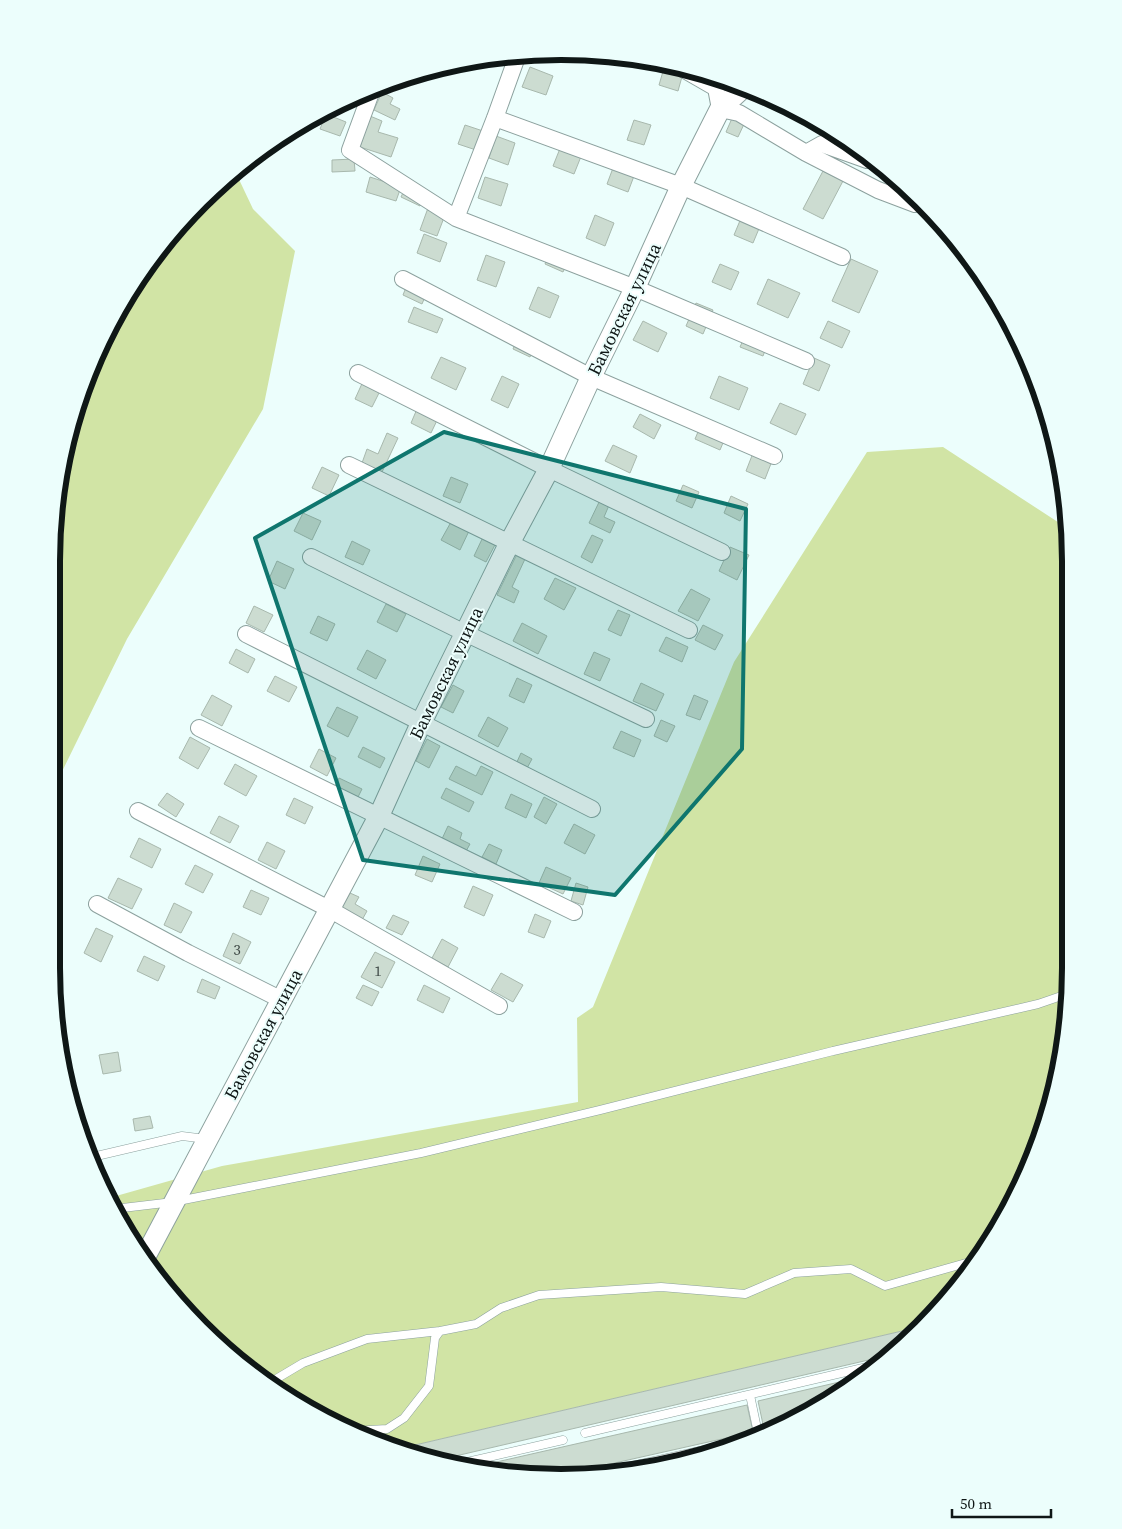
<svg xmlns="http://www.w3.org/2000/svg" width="1122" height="1529" font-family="'Source Serif 4',serif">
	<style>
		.green { fill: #d1e4a5 }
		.building { fill: #ccdcd1; stroke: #a8b8ad }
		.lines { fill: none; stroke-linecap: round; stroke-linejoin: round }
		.service-casing { stroke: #8ca19e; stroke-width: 9 }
		.minor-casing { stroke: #8ca19e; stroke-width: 18 }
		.tertiary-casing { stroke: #8ca19e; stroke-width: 22 }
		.service { stroke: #fff; stroke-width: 8 }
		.minor { stroke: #fff; stroke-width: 16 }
		.tertiary { stroke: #fff; stroke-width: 20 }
		.marked { fill: #0f766e; fill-opacity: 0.2; stroke: #0f766e; stroke-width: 4; stroke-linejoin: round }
		.labels { text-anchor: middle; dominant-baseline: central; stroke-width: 4; stroke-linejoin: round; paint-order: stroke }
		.number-label { font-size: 15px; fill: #3e4845 }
		.street-label { font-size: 18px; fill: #0f1716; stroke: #ecfefc }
		.rim { fill: none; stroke: #0f1716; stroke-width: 6 }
	</style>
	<rect width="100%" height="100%" fill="#ecfefc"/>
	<path class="green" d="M235 171 253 209 295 251 263 409 127 639 51 794V561L69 429 90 366 137 278 178 225Z
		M943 447 1067 528 1070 1002 1053 1100 1018 1194 944 1304 919 1327 398 1449 336 1425 225 1351 137 1251 109 1198 222 1166 578 1102 577 1018 593 1007 734 662 867 452Z"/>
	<path class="building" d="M530 67 553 76 546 95 522 87Z
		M664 68 683 73 678 91 659 85Z
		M382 92 393 98 390 104 400 109 395 120 374 110Z
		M326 114 346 122 340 136 320 129Z
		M370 116 382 121 378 132 398 138 391 157 360 147Z
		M733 116 745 122 738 137 726 132Z
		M634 120 651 125 644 145 627 140Z
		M465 125 483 131 476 150 458 144Z
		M496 136 515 143 508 165 489 158Z
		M565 136 586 144 574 174 553 166Z
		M354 159 355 171 332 172V160Z
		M616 160 637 168 628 192 607 184Z
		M823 171 843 181 823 219 803 209Z
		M370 177 401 187 396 201 366 192Z
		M485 177 508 184 501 206 478 198Z
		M408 182 427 191 420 206 401 197Z
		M428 208 445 215 437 236 420 230Z
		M744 211 763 219 753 243 734 235Z
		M595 215 614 223 605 246 586 238Z
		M424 234 447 243 440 262 417 253Z
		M550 251 569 259 563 272 545 264Z
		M486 255 505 262 496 287 477 280Z
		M851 259 878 271 859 313 832 301Z
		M720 264 739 272 731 290 712 282Z
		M410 277 430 285 422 304 403 295Z
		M768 279 800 293 788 318 757 304Z
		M538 287 559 296 550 318 529 309Z
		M696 303 713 310 703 334 686 326Z
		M414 307 443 319 437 333 408 322Z
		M643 321 667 333 658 352 633 340Z
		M828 321 850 331 842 348 820 338Z
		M748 329 770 338 763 356 740 347Z
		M519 335 536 343 530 357 513 349Z
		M441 357 466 368 456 390 431 378Z
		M814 358 830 365 819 391 803 384Z
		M502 376 519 384 508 408 491 400Z
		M719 376 748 388 739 410 710 398Z
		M365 377 383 385 372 407 355 399Z
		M420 402 441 412 431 433 411 423Z
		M780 403 806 414 796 435 770 423Z
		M640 414 661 425 654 439 633 427Z
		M703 420 728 431 720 450 695 439Z
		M387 433 398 438 382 472 362 463 367 449 378 454Z
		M613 445 637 456 630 473 605 461Z
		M753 453 772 461 765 479 746 471Z
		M322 467 339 475 329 496 312 488Z
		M451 477 468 484 460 503 443 496Z
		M683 485 699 492 692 508 676 501Z
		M731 496 748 504 740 521 724 513Z
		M601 498 610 503 604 517 615 522 610 533 589 523Z
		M303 513 321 521 312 540 294 531Z
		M451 522 469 531 460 550 441 540Z
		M592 535 603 540 592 563 581 557Z
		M483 537 496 543 486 562 474 556Z
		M352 541 370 550 363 565 345 557Z
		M730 547 749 555 737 580 719 571Z
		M517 554 525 559 512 587 519 591 514 603 497 595Z
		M277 561 294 569 285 589 268 581Z
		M555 578 576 588 564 610 544 599Z
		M691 589 710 599 698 621 678 611Z
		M386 604 406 614 397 632 377 622Z
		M254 606 273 615 264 632 246 623Z
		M618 610 630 615 621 636 608 630Z
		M318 616 335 624 327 641 310 633Z
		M522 623 547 636 538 654 513 641Z
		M703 625 723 635 715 650 695 640Z
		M666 637 688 647 682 662 659 651Z
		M236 649 255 659 248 673 229 663Z
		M367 650 386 660 376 679 357 669Z
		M594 652 610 659 600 681 584 674Z
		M275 676 297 687 289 702 267 691Z
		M517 678 532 685 524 703 509 696Z
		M641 683 664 694 656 711 633 701Z
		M453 685 464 691 453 713 441 707Z
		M212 695 232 706 222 726 201 715Z
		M694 695 708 701 700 720 686 715Z
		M337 707 358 717 348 737 327 726Z
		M488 717 508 728 498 747 478 736Z
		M661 720 675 726 667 742 654 736Z
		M621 731 641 740 634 757 613 748Z
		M190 737 210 748 198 769 179 758Z
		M427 739 440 746 429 768 416 761Z
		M363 747 385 758 380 768 358 757Z
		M319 749 336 758 327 776 310 767Z
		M521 753 532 759 526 770 516 764Z
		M235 764 257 776 246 796 224 784Z
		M456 766 476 776 481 766 493 772 482 795 449 779Z
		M339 778 362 789 358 797 335 786Z
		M446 788 474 802 469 812 441 798Z
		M167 793 184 804 176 817 158 805Z
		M511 794 532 804 526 818 505 808Z
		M544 797 557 804 546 824 534 817Z
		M294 798 313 807 305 824 286 815Z
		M219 816 239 826 230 843 210 833Z
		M574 824 595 835 585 854 564 843Z
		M448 826 462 833 460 839 470 844 465 853 441 841Z
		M139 838 161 849 152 868 130 857Z
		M267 842 285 851 276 869 258 860Z
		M489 844 502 850 496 864 482 857Z
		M423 856 440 864 432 882 415 875Z
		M195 865 213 874 203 893 185 884Z
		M546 867 571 878 563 894 539 883Z
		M118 878 142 889 132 909 108 898Z
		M576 883 588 887 583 905 571 901Z
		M473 886 493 895 484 916 464 907Z
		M251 890 269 898 261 915 243 907Z
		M350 893 359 897 355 904 367 911 362 920 341 909Z
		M174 903 192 912 181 933 164 925Z
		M535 914 551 921 544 938 528 932Z
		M393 915 409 922 402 935 386 928Z
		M96 928 113 936 101 962 84 953Z
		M233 933 251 942 240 964 223 956Z
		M442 939 458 948 448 967 432 958Z
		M375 952 395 962 382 988 361 977Z
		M144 956 165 966 158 981 137 971Z
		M501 973 523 985 513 1002 491 990Z
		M202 979 220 987 215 999 197 992Z
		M363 985 379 992 372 1006 356 998Z
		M424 985 450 998 443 1013 417 1000Z
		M118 1052 121 1071 103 1074 99 1055Z
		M150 1116 153 1128 135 1131 133 1119Z
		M919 1327 890 1355 434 1461 398 1449Z
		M865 1376 780 1425 764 1429 758 1401Z
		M747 1405 753 1432 570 1473H494L470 1468Z"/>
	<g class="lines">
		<g class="service-casing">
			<path id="service" d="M88 1158 182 1136 206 1139
				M114 1209 173 1202 421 1153 600 1110 833 1051 1038 1004 1070 993
				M271 1382 303 1363 367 1339 440 1331
				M750 1395 759 1438
				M352 1431 387 1429 404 1418 429 1386 435 1338 440 1331 476 1324 501 1308 539 1295 661 1287 745 1294 794 1273 851 1269 885 1286 973 1261
				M585 1433 880 1364
				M454 1465 563 1440
				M600 1473 758 1438"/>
		</g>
		<g class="minor-casing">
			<path id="minor" d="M683 69 716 88 720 109 739 113 806 153 878 190 915 204 917 199
				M372 90 350 150 456 218 635 288 806 361
				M495 118 681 186 842 257
				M806 153 822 144 867 160 871 159
				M456 218 495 118 518 54
				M403 279 591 377 774 456
				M358 373 549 469 722 552
				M349 465 689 630
				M311 557 465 633 646 719
				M246 634 592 809
				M199 728 574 912
				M138 811 329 909 499 1006
				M97 904 188 953 282 1000"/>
		</g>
		<g class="tertiary-casing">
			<path id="tertiary" d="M144 1259 379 816 421 723 510 542 549 469 591 377 635 288 681 186 720 109 744 87"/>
		</g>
		<use href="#service" class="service"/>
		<use href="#minor" class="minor"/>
		<use href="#tertiary" class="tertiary"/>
	</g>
	<path class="marked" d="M444 432 746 509 742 749 615 895 363 860 255 538Z"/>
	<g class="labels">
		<g class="number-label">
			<text x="237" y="949">3</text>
			<text x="378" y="970">1</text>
		</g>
		<g class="street-label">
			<text transform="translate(624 309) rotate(-64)">Бамовская улица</text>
			<text transform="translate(446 673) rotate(-64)">Бамовская улица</text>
			<text transform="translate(263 1034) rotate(-62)">Бамовская улица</text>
		</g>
	</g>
	<path d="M0 0H1122V1529H0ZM561 60H561A501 501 0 0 1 1062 561V968A501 501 0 0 1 561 1469H561A501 501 0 0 1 60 968V561A501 501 0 0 1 561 60Z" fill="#ecfefc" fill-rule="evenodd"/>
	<path class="rim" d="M561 60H561A501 501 0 0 1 1062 561V968A501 501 0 0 1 561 1469H561A501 501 0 0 1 60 968V561A501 501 0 0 1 561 60Z"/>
	<path d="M952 1509v8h99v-8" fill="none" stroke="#0f1716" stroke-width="2.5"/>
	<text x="960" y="1509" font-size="15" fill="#0f1716" stroke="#ecfefc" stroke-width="4" paint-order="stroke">50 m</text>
</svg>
